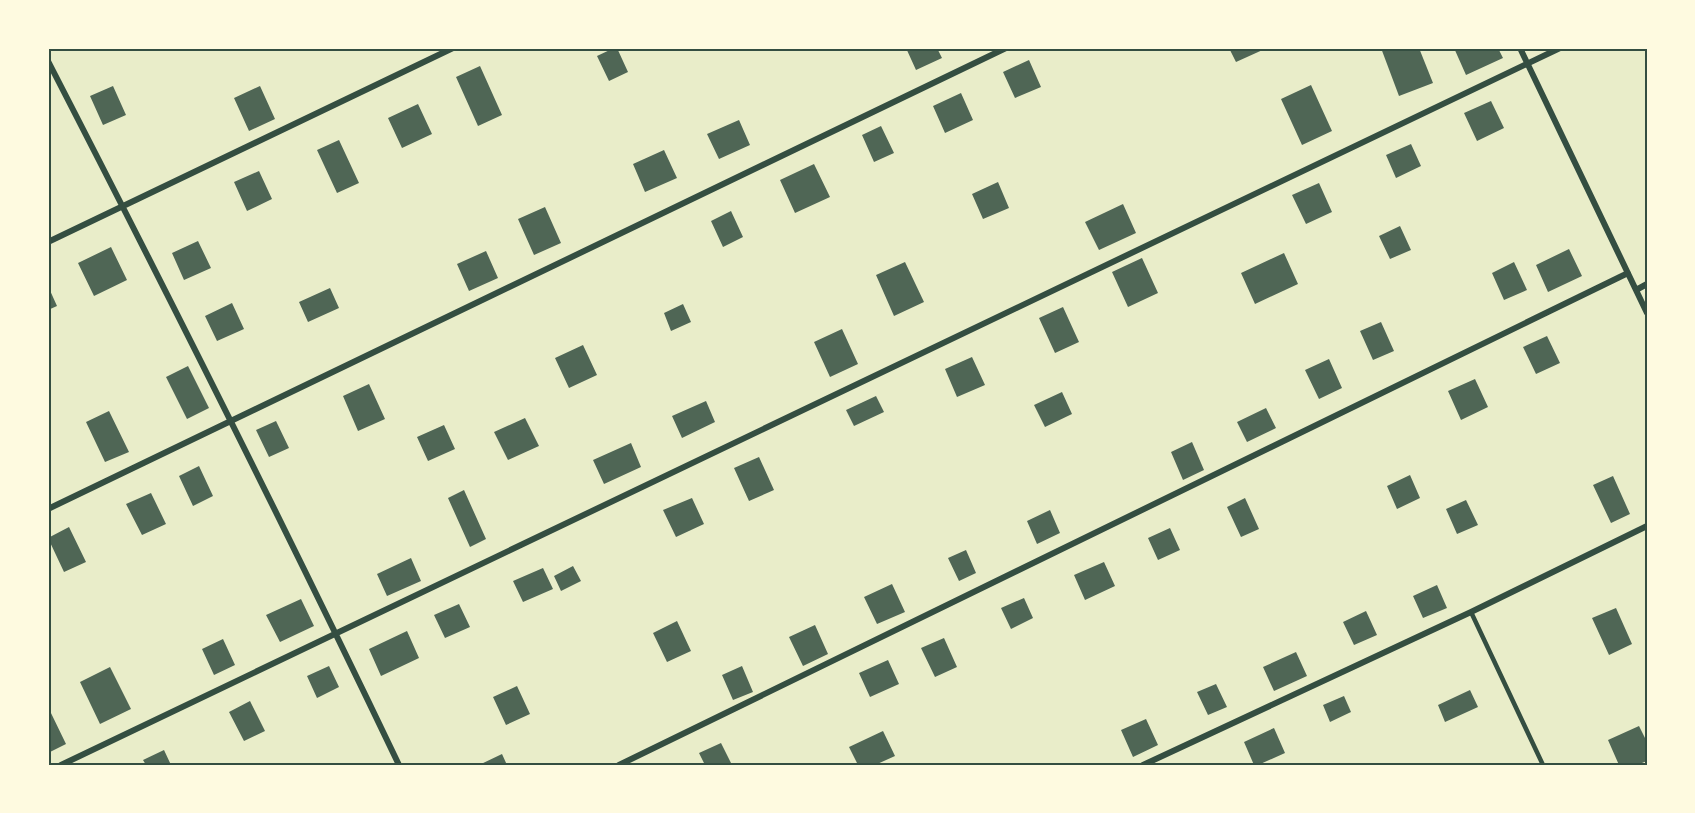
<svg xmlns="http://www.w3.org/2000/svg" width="1695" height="813" font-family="Manrope,sans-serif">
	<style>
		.building { fill: #4f6655 }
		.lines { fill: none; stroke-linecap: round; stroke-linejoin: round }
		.service { stroke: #344e41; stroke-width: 4.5 }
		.minor { stroke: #344e41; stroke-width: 6 }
		.neatline { fill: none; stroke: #344e41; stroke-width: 2 }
	</style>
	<rect width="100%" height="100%" fill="#e9edc9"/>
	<path class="building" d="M614 48H617L628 72 609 81 597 56Z
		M906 48H937L942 58 916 70Z
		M1229 48H1267L1236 62Z
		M1381 48H1419L1433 83 1399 96Z
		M1454 48H1498L1503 58 1466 75Z
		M1029 60 1041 87 1015 98 1003 72Z
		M480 66 502 115 478 126 456 77Z
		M1311 85 1332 131 1302 145 1281 99Z
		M113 86 126 115 103 125 90 96Z
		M260 86 275 119 249 131 234 98Z
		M961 93 973 120 945 133 933 106Z
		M1491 101 1504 128 1477 141 1464 113Z
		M418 104 432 134 402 148 388 118Z
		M739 120 750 145 719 159 707 134Z
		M881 126 894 153 874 162 862 135Z
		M339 140 359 183 337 193 317 150Z
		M1411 144 1421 166 1396 178 1386 155Z
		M664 150 677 178 645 192 633 164Z
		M814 164 830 197 795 213 780 180Z
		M259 171 272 199 247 211 234 182Z
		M998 182 1009 208 983 219 972 194Z
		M1319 183 1332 212 1306 224 1292 195Z
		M1123 204 1136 233 1099 250 1085 222Z
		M545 207 561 243 534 255 518 219Z
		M731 211 743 237 723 247 711 221Z
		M1400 226 1411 250 1390 259 1379 236Z
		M198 241 211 268 184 280 172 253Z
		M111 247 127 280 94 296 78 263Z
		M1569 249 1582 276 1548 292 1536 265Z
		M486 251 498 278 469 291 457 264Z
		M1284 253 1298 284 1255 304 1241 273Z
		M1142 258 1158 293 1128 307 1112 272Z
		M905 262 924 302 894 316 876 275Z
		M1514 262 1527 290 1504 300 1492 273Z
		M48 286 57 306 48 310Z
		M330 288 339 308 308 322 299 302Z
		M232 303 244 329 217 341 205 316Z
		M683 304 691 322 671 331 664 313Z
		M1063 307 1079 342 1055 353 1039 318Z
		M1381 322 1394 351 1373 360 1360 331Z
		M842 329 858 364 830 377 814 342Z
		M1547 336 1560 363 1536 374 1523 347Z
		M583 345 597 375 569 388 555 358Z
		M972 357 985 385 957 397 945 369Z
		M1329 359 1342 388 1319 399 1305 370Z
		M188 366 209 408 187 419 166 377Z
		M1475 379 1488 407 1461 420 1448 391Z
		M369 384 385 419 358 431 343 396Z
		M1062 392 1072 414 1045 427 1034 405Z
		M876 396 884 412 854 426 846 410Z
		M706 401 715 422 682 438 672 416Z
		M1266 408 1276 428 1247 442 1237 422Z
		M109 411 129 452 105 462 86 422Z
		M525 418 539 446 508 460 494 432Z
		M276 421 289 448 269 457 256 430Z
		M444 425 455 449 428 461 417 437Z
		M1192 442 1204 470 1183 480 1171 452Z
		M631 443 641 467 604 484 593 460Z
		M759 457 774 490 749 501 734 468Z
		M199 466 213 496 193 506 179 476Z
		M1410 475 1420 498 1397 509 1387 486Z
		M1613 476 1630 514 1611 523 1593 485Z
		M464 490 486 539 470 547 448 498Z
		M151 493 166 524 142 535 126 504Z
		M692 498 704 524 676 537 663 510Z
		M1245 498 1259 529 1241 537 1227 507Z
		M1466 500 1478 525 1457 534 1446 509Z
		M1050 510 1060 533 1037 544 1027 521Z
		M69 527 86 562 64 572 48 538Z
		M1170 528 1180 550 1158 560 1148 538Z
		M966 550 976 573 959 581 948 558Z
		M411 558 421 581 387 596 377 574Z
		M1104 562 1115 586 1085 600 1074 575Z
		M573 566 581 581 561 591 554 576Z
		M543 568 553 589 523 602 513 581Z
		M892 584 905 612 877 624 864 597Z
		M1437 585 1447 608 1423 618 1413 596Z
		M1024 598 1033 618 1011 629 1001 608Z
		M301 599 314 626 280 642 266 615Z
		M459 604 470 627 445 638 434 615Z
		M1616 608 1632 644 1609 655 1592 618Z
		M1366 611 1377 635 1354 645 1343 622Z
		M677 621 691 651 667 662 653 633Z
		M815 625 828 654 803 666 789 637Z
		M407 631 419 658 381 676 369 649Z
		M944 638 957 667 935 677 921 648Z
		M223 639 235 665 214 675 202 649Z
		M1296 652 1307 676 1274 691 1263 667Z
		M888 660 899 684 870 697 859 673Z
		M329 666 339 687 317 698 307 676Z
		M742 666 753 692 733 700 722 675Z
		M110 667 131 709 100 724 80 682Z
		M1216 684 1227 707 1208 715 1197 692Z
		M517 686 530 714 506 725 493 697Z
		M1470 690 1478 707 1445 722 1438 705Z
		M1344 696 1351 712 1330 722 1323 705Z
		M250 701 265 731 244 741 229 712Z
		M50 711 66 744 48 753V712Z
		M1146 719 1158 745 1133 757 1121 730Z
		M1639 726 1647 742V761L1637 765H1619L1608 740Z
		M1274 728 1285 753 1258 765H1254L1244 742Z
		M883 731 895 756 875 765H858L849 747Z
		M721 743 732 765H705L699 753Z
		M164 750 171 765H146L143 760Z
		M502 754 507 765H479Z"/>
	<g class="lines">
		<path class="service" d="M1471 612 1543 765"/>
		<path class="minor" d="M1520 48 1647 313
			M48 61C168 294 286 529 399 765
			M48 242 453 48
			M1636 290 1647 284
			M48 509 1006 48
			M61 765 1560 48
			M619 765 1628 273
			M1143 765 1471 612 1647 526"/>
	</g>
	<rect width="1695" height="813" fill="none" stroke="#fefae0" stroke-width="99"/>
	<rect x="50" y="50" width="1596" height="714" class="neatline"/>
</svg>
